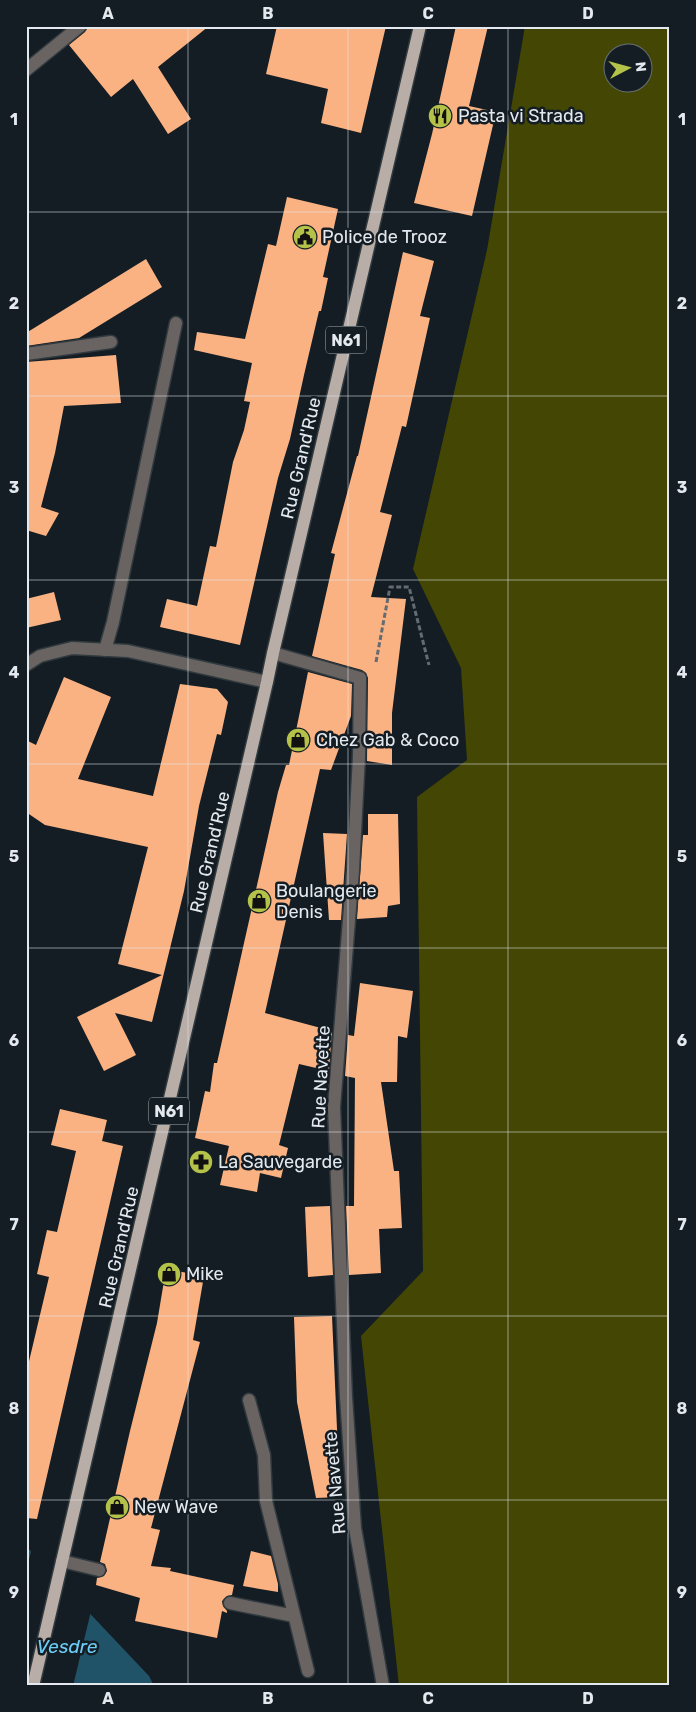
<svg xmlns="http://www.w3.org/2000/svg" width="696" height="1712" font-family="Rubik,sans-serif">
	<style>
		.green { fill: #444704; fill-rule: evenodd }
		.water { fill: #205368 }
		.pier { fill: #141d23 }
		.building { fill: #fbb283 }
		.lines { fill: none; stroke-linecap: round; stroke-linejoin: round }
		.service-casing { stroke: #313a3f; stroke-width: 15 }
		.minor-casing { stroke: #313a3f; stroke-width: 15 }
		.primary-casing { stroke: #313a3f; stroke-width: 15 }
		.path { stroke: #646b71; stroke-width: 3; stroke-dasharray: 5 2.5; stroke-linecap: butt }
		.service { stroke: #696461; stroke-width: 12 }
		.minor { stroke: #696461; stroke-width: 12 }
		.primary { stroke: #b8ada7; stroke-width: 12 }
		.grid { fill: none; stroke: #e3e9ee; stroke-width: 1; stroke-opacity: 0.55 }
		.labels { text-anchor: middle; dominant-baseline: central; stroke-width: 5; stroke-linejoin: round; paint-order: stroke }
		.shield { fill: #141d23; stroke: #a5acb1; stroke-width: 1 }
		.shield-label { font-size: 16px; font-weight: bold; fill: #e3e9ee }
		.poi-label { font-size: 18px; fill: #e3e9ee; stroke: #141d23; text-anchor: start }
		.street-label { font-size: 18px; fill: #e3e9ee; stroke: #141d23 }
		.water-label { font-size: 19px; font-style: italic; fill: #6ccef7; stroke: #141d23 }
		.neatline { fill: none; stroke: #e3e9ee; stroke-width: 2 }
		.grid-label { font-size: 16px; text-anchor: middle; font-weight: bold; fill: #e3e9ee }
	</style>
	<rect width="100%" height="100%" fill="#141d23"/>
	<path class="green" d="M525 26H670V1686H399L361 1336 423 1271 417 797 467 760 461 668 413 569 487 250ZM614 52H644V82H614Z"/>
	<path class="water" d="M26 1546 149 1676 154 1686H26Z"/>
	<path class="pier" d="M32 1548 91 1611 73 1686H26V1571Z"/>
	<path class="building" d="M88 26H209L158 67 191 119 168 134 133 79 111 97 69 45 85 32Z
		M277 26H386L361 133 321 123 328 89 266 74Z
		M456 26H488L469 106 496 112 472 216 414 203 432 134Z
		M287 197 338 209 323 277 328 278 321 311H319L304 375 290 439 278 478 240 645 160 627 167 599 197 606 210 546 216 547 233 462 244 430 250 402 244 401 252 363 194 350 197 332 245 339 268 244 276 246Z
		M403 252 434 261 420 316 430 318 406 427 402 426 380 512 392 515 371 597 406 599 392 713V765L367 761 368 678 366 673 362 670 312 656 335 554 331 553 357 456H358Z
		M146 259 162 287 79 338 26 346V333Z
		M116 355 121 403 64 406 55 453 41 507 59 513 46 536 26 530V362Z
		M54 592 61 620 26 628V599Z
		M308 672 352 684 351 716 331 770 320 769 265 1013 332 1031 329 1071 299 1064 279 1145 288 1148 281 1178 260 1173 257 1192 220 1185 229 1146 195 1138 205 1091 210 1092 214 1063H217L278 792 286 765H289Z
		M64 677 111 697 78 779 153 796 180 684 217 689 228 702 221 735 217 734 199 806 184 891 152 1022 115 1013 136 1055 104 1071 77 1017 162 975 118 964 148 847 45 825 26 812V740L36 745Z
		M368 814H398L400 904 388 906 387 917 357 919 363 835H368Z
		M323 833 347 834 341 920H329Z
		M360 983 413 991 407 1038 398 1036 397 1082H381L394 1171H399L402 1228 379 1229 381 1273 349 1275 346 1206H354L355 1078 345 1076 348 1035 354 1036Z
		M60 1109 107 1120 102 1141 123 1146 37 1519 26 1518V1374L49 1277 37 1274 47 1230 57 1232 76 1151 51 1145Z
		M330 1206 333 1275 308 1277 305 1207Z
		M166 1269 204 1276 193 1340 200 1342 151 1528 160 1530 151 1566 171 1568 170 1571 234 1585 232 1595 227 1596 222 1601 223 1606 227 1611V1613L222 1611 217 1638 135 1621 140 1598 96 1585 97 1578 104 1576 107 1571 105 1564 100 1562 130 1431 157 1323Z
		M332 1316 340 1497 316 1498 297 1402 294 1317Z
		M251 1551 271 1556 278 1584V1592L243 1586Z"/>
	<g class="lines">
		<g class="service-casing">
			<path id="service" d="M26 354 111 342
				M105 650 113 622 176 323
				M249 1400 264 1455 266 1501 308 1671
				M62 1561 99 1570
				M230 1603 294 1616"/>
		</g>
		<g class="minor-casing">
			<path id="minor" d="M26 70 80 26
				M273 653 360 678 359 756 353 870 334 1107 346 1397 355 1528 383 1686
				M26 665 40 656 72 648 128 651 267 682"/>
		</g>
		<g class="primary-casing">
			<path id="primary" d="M33 1686 267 682 273 653 420 26"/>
		</g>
		<path class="path" d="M376 662 390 587H409L429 665"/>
		<use href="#service" class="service"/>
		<use href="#minor" class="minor"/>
		<use href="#primary" class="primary"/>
	</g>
	<path class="grid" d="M188 26V1686M348 26V1686M508 26V1686M26 212H670M26 396H670M26 580H670M26 764H670M26 948H670M26 1132H670M26 1316H670M26 1500H670"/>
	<defs>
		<g id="restaurant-disc" transform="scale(1.25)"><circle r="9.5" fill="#b4c24a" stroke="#141d23"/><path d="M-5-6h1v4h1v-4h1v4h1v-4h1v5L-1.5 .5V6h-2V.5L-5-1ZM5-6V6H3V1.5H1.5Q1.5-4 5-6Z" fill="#111"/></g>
		<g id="civic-disc" transform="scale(1.25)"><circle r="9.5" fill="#b4c24a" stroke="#141d23"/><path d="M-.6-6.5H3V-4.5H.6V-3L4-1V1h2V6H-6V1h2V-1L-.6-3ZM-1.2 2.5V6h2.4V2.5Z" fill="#111"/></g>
		<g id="shop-disc" transform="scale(1.25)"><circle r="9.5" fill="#b4c24a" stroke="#141d23"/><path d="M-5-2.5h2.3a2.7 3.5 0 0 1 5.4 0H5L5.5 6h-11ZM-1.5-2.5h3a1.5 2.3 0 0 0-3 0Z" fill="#111"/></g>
		<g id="pharmacy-disc" transform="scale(1.25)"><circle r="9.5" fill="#b4c24a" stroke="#141d23"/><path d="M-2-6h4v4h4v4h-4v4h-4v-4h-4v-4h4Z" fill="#111"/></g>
	</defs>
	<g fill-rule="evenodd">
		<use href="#restaurant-disc" x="440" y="116"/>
		<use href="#civic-disc" x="305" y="237"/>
		<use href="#shop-disc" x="298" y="740"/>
		<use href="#shop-disc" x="259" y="901"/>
		<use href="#pharmacy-disc" x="201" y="1162"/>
		<use href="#shop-disc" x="169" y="1274"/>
		<use href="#shop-disc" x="117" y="1507"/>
	</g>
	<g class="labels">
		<g class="shield">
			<rect x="326" y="326.5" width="40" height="27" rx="4"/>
			<rect x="149" y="1097.5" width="40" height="27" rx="4"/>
		</g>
		<g class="shield-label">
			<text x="346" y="340">N61</text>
			<text x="169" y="1111">N61</text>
		</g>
		<g class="poi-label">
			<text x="458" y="116">Pasta vi Strada</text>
			<text x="322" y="237">Police de Trooz</text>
			<text x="316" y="740">Chez Gab &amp; Coco</text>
			<text x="276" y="891">Boulangerie<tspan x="276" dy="21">Denis</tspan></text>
			<text x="218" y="1162">La Sauvegarde</text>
			<text x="186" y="1274">Mike</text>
			<text x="134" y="1507">New Wave</text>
		</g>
		<g class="street-label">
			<text transform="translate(301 458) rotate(-77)">Rue Grand'Rue</text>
			<text transform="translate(210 852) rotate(-77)">Rue Grand'Rue</text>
			<text transform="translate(321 1077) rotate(-87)">Rue Navette</text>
			<text transform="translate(119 1247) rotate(-77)">Rue Grand'Rue</text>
			<text transform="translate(335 1483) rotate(-95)">Rue Navette</text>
		</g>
		<g class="water-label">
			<text x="67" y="1646">Vesdre</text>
		</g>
	</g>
	<rect width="696" height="1712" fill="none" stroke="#141d23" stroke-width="55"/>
	<g transform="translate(628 68) rotate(84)"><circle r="24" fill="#141d23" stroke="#676f74"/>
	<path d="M0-4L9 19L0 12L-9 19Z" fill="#b4c24a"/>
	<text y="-8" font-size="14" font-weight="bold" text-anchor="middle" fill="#e3e9ee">N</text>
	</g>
	<rect x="28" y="28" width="640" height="1656" class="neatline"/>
	<g class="grid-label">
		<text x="108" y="19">A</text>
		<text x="268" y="19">B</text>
		<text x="428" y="19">C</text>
		<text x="588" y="19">D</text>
		<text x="14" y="125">1</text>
		<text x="682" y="125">1</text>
		<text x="14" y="309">2</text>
		<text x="682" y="309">2</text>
		<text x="14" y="493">3</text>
		<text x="682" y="493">3</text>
		<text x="14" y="678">4</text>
		<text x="682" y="678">4</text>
		<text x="14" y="862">5</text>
		<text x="682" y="862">5</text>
		<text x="14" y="1046">6</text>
		<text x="682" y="1046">6</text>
		<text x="14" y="1230">7</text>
		<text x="682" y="1230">7</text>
		<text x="14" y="1414">8</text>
		<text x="682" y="1414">8</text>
		<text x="14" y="1598">9</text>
		<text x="682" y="1598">9</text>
		<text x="108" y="1704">A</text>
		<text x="268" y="1704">B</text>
		<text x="428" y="1704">C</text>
		<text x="588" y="1704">D</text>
	</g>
</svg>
